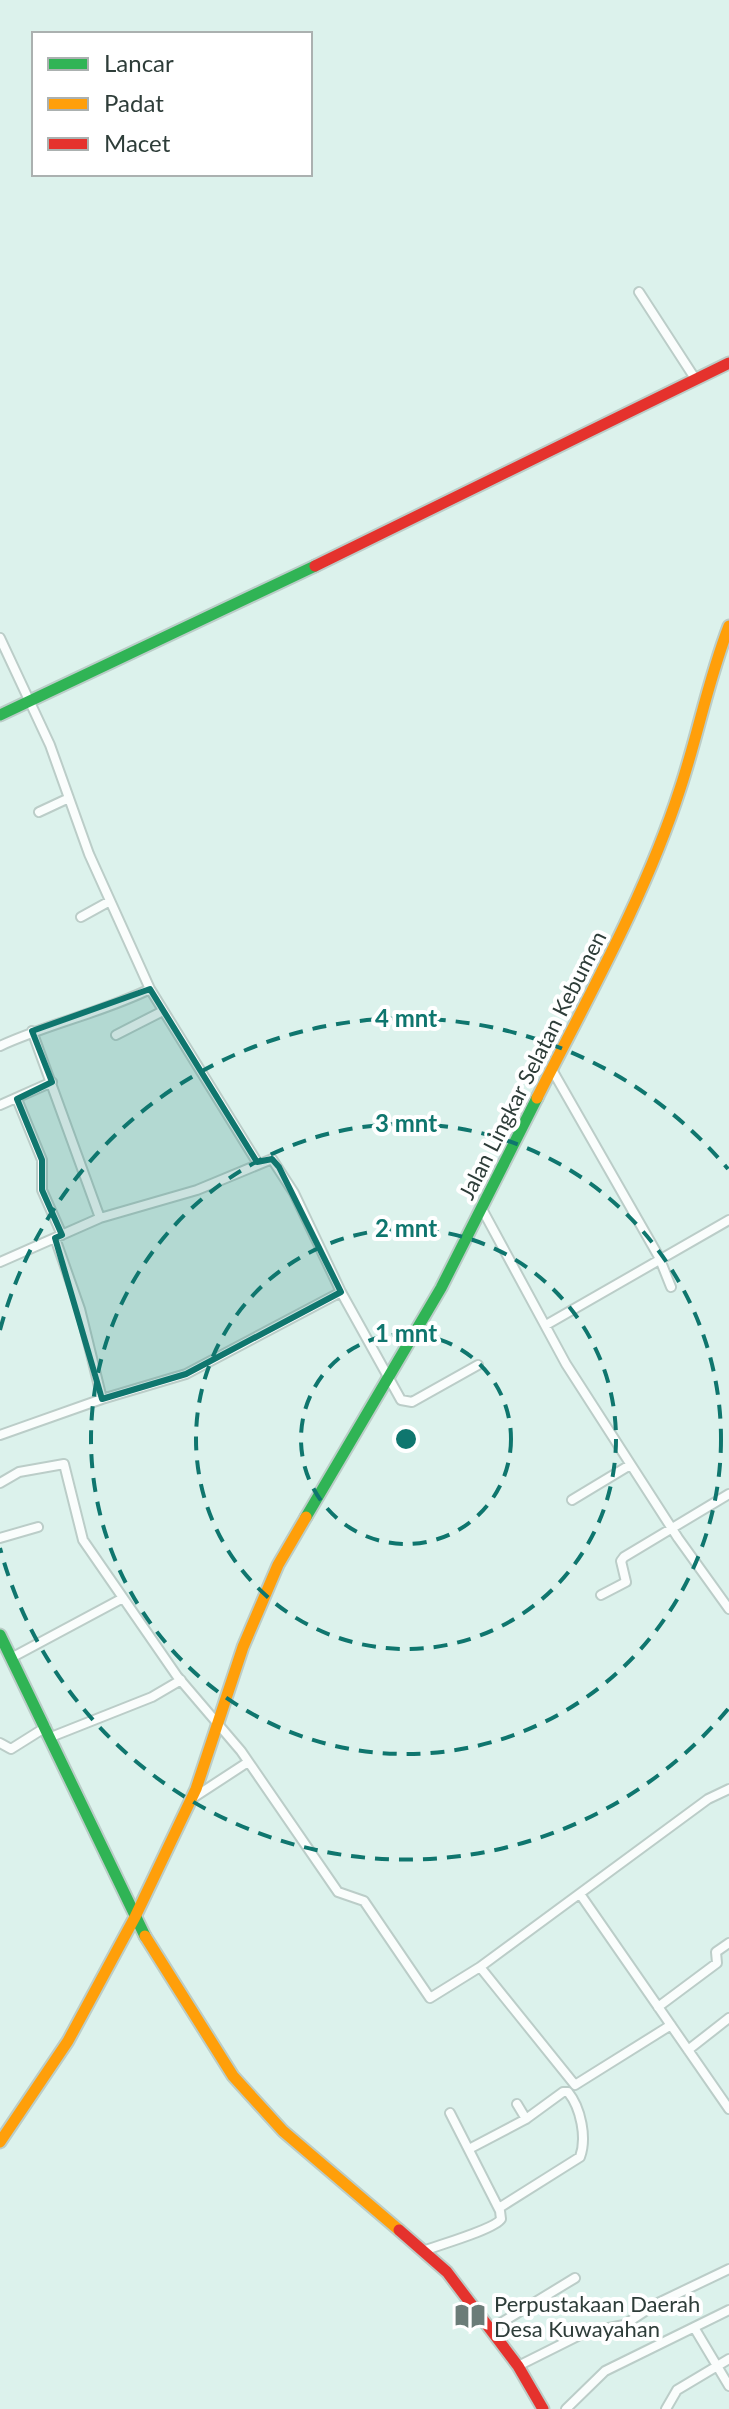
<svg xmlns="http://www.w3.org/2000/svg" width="729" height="2409" font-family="Lato,sans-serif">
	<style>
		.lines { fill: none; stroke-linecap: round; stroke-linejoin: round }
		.street-casing { stroke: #bbcdc8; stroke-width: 12 }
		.fast-casing { stroke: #bbcdc8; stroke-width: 15 }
		.slow-casing { stroke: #bbcdc8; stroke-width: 15 }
		.jam-casing { stroke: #bbcdc8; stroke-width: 15 }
		.street { stroke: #fafdfc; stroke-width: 8 }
		.fast { stroke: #30b455; stroke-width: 11 }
		.slow { stroke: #ff9f0a; stroke-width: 11 }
		.jam { stroke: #e5322d; stroke-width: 11 }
		.marked { fill: #0f766e; fill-opacity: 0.2; stroke: #0f766e; stroke-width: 6; stroke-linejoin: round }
		.ring { fill: none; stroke: #0f766e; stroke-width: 4; stroke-dasharray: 14 10 }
		.labels { text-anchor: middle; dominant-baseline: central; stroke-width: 8; stroke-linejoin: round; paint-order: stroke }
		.street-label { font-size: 22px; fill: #2e3d39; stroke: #fff }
		.poi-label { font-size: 22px; fill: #2e3d39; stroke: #fff; text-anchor: start }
		.centre { fill: #0f766e; stroke: #fff; stroke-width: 4 }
		.ring-label { font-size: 24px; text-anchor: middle; font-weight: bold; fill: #0f766e; stroke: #fff; stroke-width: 8; stroke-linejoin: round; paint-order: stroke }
	</style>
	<rect width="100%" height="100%" fill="#dcf2ec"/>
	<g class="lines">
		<g class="street-casing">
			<path id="street" d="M639 292 696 380
				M0 638 50 745 89 854 150 989 257 1162
				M39 812 69 798
				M81 917 110 901
				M32 1031 100 1218
				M116 1035 163 1011
				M0 1046C50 1023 101 1013 150 989
				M551 1068 659 1257 671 1287
				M17 1099 42 1160V1190L62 1235
				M0 1105 52 1082
				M482 1209 566 1364 678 1538 729 1609
				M55 1238 80 1309 102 1399 186 1374 341 1292
				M0 1262 100 1218 197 1190 272 1159 294 1193 341 1292 401 1400 412 1402 478 1365
				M546 1325 729 1220
				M0 1435 102 1399
				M0 1483 19 1472 64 1464 83 1540 177 1676 241 1751 338 1892 364 1901 430 1998 480 1967
				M572 1500 630 1465
				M0 1538 38 1527
				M601 1595 626 1582 621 1561 624 1557 729 1494
				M11 1658 123 1598
				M51 1737 152 1697 181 1680
				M0 1743 11 1749 46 1727
				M196 1796 248 1762
				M580 1894 729 2109
				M658 2007 717 1963 716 1952 729 1943
				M671 2025 575 2085 480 1967 708 1799 729 1789
				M688 2050 729 2018
				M517 2104 526 2119
				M469 2149 526 2119 563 2092H568C581 2108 587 2138 580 2157L499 2208
				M423 2251C439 2245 495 2229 501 2219L500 2211 450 2113
				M491 2329 575 2278
				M695 2329 729 2386
				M518 2366 584 2333 624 2325 656 2304 729 2269
				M566 2409 605 2371 729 2310
				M666 2409 677 2390 729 2359"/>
		</g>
		<g class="fast-casing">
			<path id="fast" d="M0 715 315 566
				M306 1517 441 1288 537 1098
				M0 1635 145 1936"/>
		</g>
		<g class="slow-casing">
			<path id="slow" d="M537 1098C588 997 645 897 680 789 698 735 708 680 729 626
				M145 1936 233 2076 283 2131 399 2230
				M0 2142 68 2041 135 1917 196 1789 243 1647 278 1565 306 1517"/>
		</g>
		<g class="jam-casing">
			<path id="jam" d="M315 566 729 363
				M399 2230 447 2272 518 2366 543 2409"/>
		</g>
		<use href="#street" class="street"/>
		<use href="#fast" class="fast"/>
		<use href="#slow" class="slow"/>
		<use href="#jam" class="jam"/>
	</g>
	<path class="marked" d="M150 989 257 1162 272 1159 279 1167 341 1292 186 1374 102 1399 55 1238 62 1235 42 1190V1160L17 1099 52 1082 32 1031Z"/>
	<g class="ring">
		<circle cx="406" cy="1439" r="105"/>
		<circle cx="406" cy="1439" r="210"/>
		<circle cx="406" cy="1439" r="315"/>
		<path d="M728 1709A420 420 0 0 1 0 1548M0 1330A420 420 0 0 1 728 1169"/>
	</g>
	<defs>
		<g id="library-bare" transform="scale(2.4)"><path d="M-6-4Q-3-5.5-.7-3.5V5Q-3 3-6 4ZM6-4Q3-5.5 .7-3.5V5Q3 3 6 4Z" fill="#6b7c78" stroke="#fff" stroke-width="2.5" paint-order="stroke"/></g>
	</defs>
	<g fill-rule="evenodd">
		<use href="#library-bare" x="470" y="2316"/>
	</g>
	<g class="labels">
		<g class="street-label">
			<text transform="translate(532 1065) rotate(-63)">Jalan Lingkar Selatan Kebumen</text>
		</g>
		<g class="poi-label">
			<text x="494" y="2303">Perpustakaan Daerah<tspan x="494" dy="25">Desa Kuwayahan</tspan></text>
		</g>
	</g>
	<circle cx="406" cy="1439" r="12" class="centre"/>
	<g class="ring-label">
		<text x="406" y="1027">4 mnt</text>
		<text x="406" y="1132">3 mnt</text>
		<text x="406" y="1237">2 mnt</text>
		<text x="406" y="1342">1 mnt</text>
	</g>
	<rect x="32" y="32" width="280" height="144" fill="#ffffff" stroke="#abb1b0" stroke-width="2"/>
	<rect x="48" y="58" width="40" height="12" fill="#30b455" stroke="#abb1b0" stroke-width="2"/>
	<text x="104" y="72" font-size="24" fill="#2e3d39">Lancar</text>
	<rect x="48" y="98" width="40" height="12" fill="#ff9f0a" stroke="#abb1b0" stroke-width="2"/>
	<text x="104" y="112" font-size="24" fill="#2e3d39">Padat</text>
	<rect x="48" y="138" width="40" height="12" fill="#e5322d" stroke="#abb1b0" stroke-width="2"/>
	<text x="104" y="152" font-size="24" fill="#2e3d39">Macet</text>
</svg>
